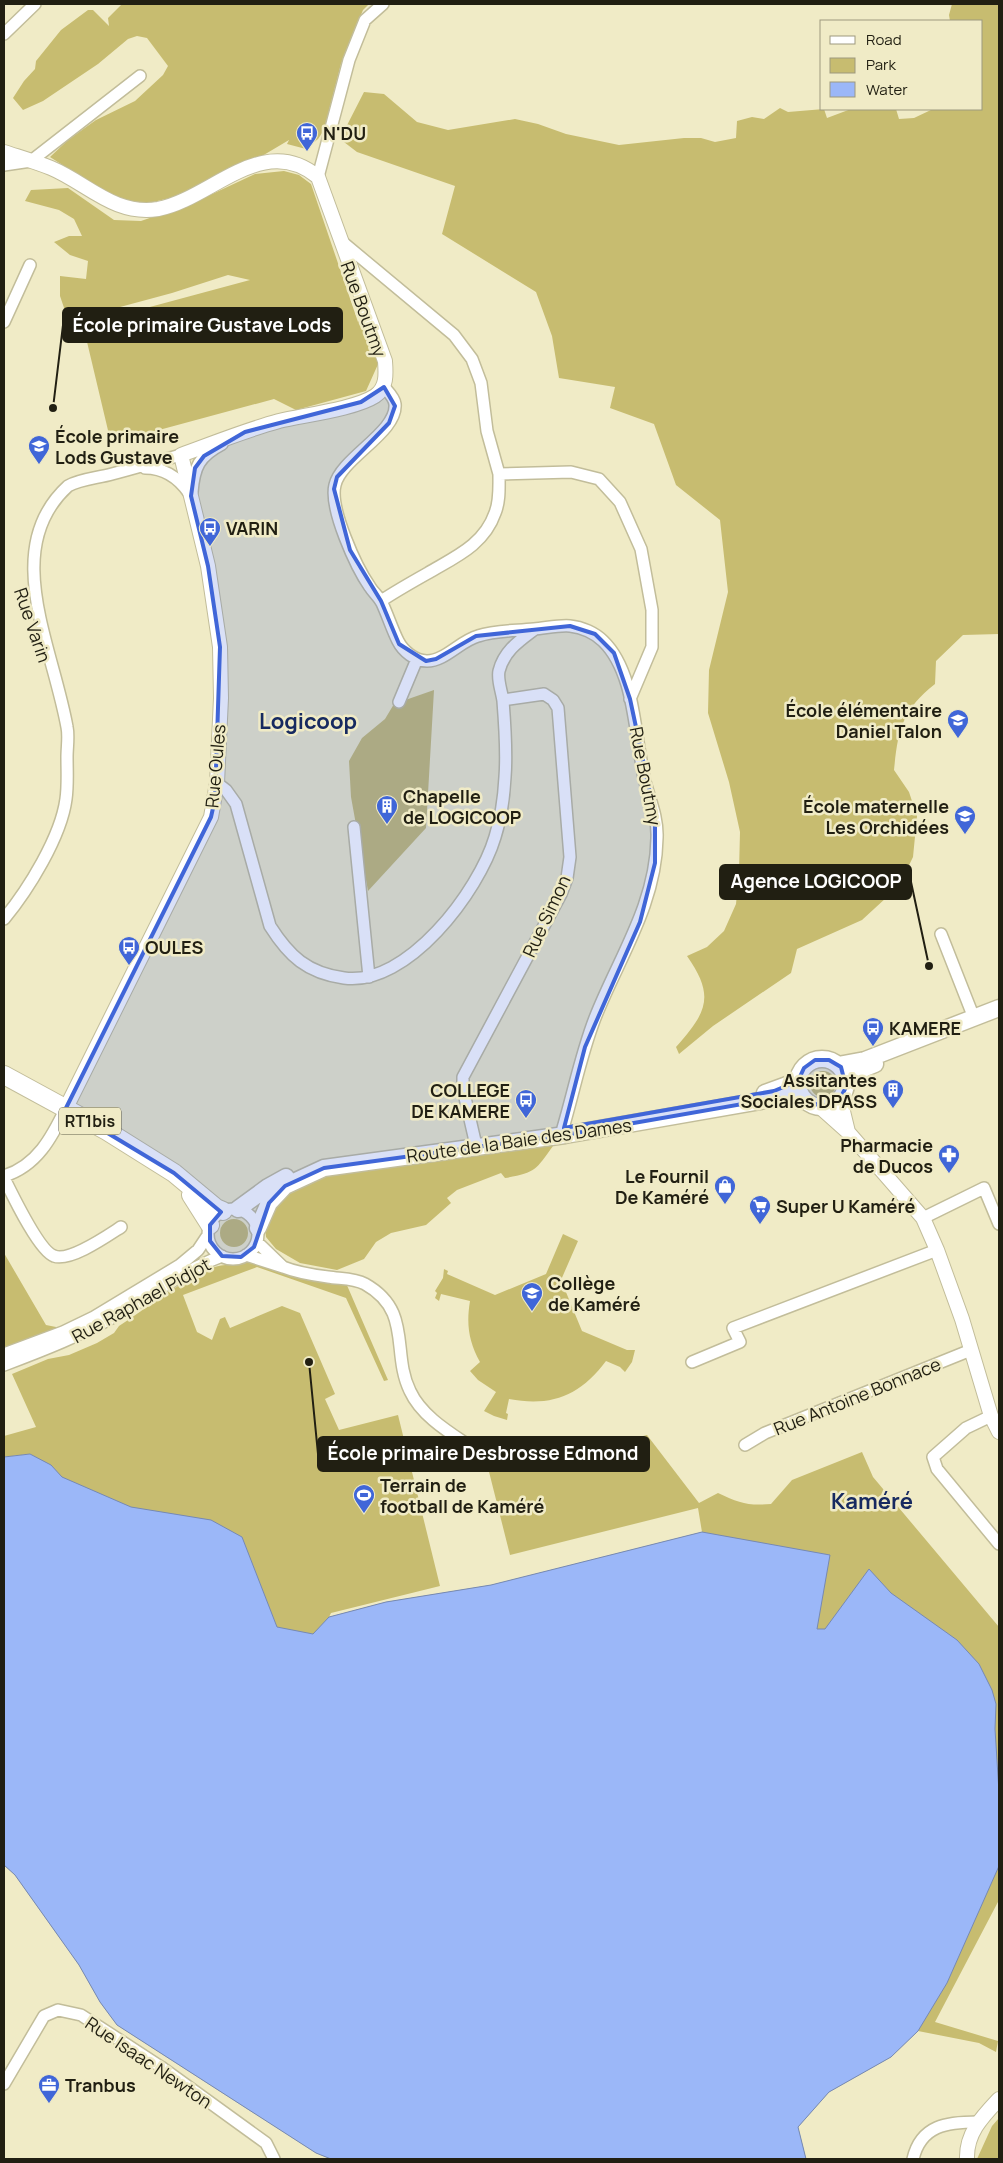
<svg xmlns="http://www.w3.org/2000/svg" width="1003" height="2163" font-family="Manrope,sans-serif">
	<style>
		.green { fill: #c7bc70 }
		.water { fill: #9bb7f8; stroke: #7689b3 }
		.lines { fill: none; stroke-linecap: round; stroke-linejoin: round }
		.minor-casing { stroke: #c2bd9a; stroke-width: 14 }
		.tertiary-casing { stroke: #c2bd9a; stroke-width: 16 }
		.secondary-casing { stroke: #c2bd9a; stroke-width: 19 }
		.primary-casing { stroke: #c2bd9a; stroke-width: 20 }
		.minor { stroke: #fff; stroke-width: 11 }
		.tertiary { stroke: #fff; stroke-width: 14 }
		.secondary { stroke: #fff; stroke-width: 16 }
		.primary { stroke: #fff; stroke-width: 18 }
		.marked { fill: #4066d8; fill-opacity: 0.2; stroke: #4066d8; stroke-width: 4; stroke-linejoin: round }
		.labels { text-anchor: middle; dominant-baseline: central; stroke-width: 5; stroke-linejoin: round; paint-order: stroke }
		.shield { fill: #f0ebc6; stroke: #5f5c48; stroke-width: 1 }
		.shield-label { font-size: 16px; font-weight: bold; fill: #211f12 }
		.poi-label { font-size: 18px; font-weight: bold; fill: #211f12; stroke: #f0ebc6; text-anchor: start }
		.street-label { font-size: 18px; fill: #211f12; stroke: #f0ebc6 }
		.district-label { font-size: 22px; font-weight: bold; fill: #172a60; stroke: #f0ebc6 }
		.leader { fill: none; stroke: #211f12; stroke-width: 2 }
		.callout-dot { fill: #211f12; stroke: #f0ebc6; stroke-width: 2 }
		.callout { fill: #211f12; stroke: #211f12; stroke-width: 2 }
		.callout-label { font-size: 19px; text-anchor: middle; font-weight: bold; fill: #fff }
	</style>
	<rect width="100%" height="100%" fill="#f0ebc6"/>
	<path class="green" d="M122 4H369L363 10 341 64 324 130 318 139 306 149 287 144 289 140 245 166 170 198 145 204 117 200 50 157 68 140 96 120 135 101 163 75 168 66 147 38 137 36 128 39 98 64 43 101 23 110 13 98 24 81 35 69 36 61 61 30 88 10H93L109 26 108 18Z
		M952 4H999V634L963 635 936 661 935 684C902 710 898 730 894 770L909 792 917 816 913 857 899 886 862 920 797 949 791 973 713 1026 679 1054 676 1047C706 1013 716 997 687 956L707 947 724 931 736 904 739 872 740 832 729 782 708 713 709 670 728 592 720 520 676 485 654 424 610 408 615 387 559 378 552 336 536 292 442 234 455 186 357 152 340 139 364 92 384 94 417 122 448 130 515 119 538 124 566 134 619 145 684 138H701L715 142 736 138 737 121 752 117 764 119 780 108 788 112 824 109 827 118 851 109H896L899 119 914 118 933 109H982V21H950L949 15Z
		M284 171 299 175 311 184 358 322 361 319 379 362 366 391 296 410 274 399 111 443 83 325 250 280 228 275 172 293 83 317 78 320 82 339 76 343 60 296V276L86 279 88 261 70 255 54 242 69 236H82L74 219 59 210 25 201 31 190 68 188 114 220 141 221 193 203 255 174Z
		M434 690 426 828 368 891 351 797 349 761 362 738 385 719 394 704Z
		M810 1084a13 13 0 1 1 26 0a13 13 0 1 1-26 0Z
		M553 1142V1146C536 1170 535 1173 505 1178L501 1173 457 1190 447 1198 451 1203 426 1225 391 1233 376 1242 364 1259 337 1270 300 1263 276 1249 266 1237 264 1221 280 1197 336 1170Z
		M220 1233a14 14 0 1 1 28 0a14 14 0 1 1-28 0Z
		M563 1234 578 1241 561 1280 582 1331 627 1350H635L632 1362 625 1372 620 1367 606 1361C580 1396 551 1407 509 1399L506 1413 508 1414 507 1420 494 1416 484 1411 496 1392 478 1380 470 1371 480 1362C469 1342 466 1325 470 1301L441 1294 439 1301 435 1298 437 1293 435 1291 443 1278 444 1269 448 1271 447 1274 495 1295 546 1274Z
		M4 1253 46 1325 61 1328C42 1337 23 1339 4 1349Z
		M249 1261C279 1275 314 1280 346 1283L388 1380 384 1381 346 1298 257 1267 183 1295 197 1332 212 1340 220 1319 225 1317 230 1328 282 1306 300 1313 335 1394 325 1399 339 1430 398 1415 440 1586 331 1613 329 1617 386 1602 491 1585 702 1532 698 1508 510 1555 483 1448 546 1461 647 1435 699 1503 718 1493C739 1503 748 1506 771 1504L792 1480 862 1452 873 1477 999 1627V1900L935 2022 998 2041 996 2052 979 2043 918 2031 891 2057 829 2092 798 2127 806 2159H331L316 2153 117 2025 100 2002 79 1965 15 1875 4 1865V1459L39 1465 60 1476 30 1454 4 1457V1436L36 1427 12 1374 48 1359 69 1355 97 1343 114 1333 119 1326C150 1306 178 1282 212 1268 224 1263 236 1266 249 1261Z
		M999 2118V2159H977L992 2126Z"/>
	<path class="water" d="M30 1454 51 1465 62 1477 131 1507 211 1520 242 1537 277 1627 313 1634 329 1617 386 1602 491 1585 702 1532 830 1555 817 1629H825L869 1569 891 1593 957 1640 979 1664 992 1690 996 1704 995 1729 999 1792V1866L947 1983 918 2031 891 2057 829 2092 798 2127 806 2159H331L316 2153 117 2025 100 2002 79 1965 15 1875 4 1865V1457Z"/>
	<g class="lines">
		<g class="minor-casing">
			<path id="minor" d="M4 34 35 4
				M4 165 31 161 140 76
				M318 177 349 60 365 20 383 4
				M341 241 454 335 472 359 481 383 487 431 499 474
				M4 322 30 265
				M384 387C388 392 394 397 395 404 398 432 341 458 335 485 329 508 356 567 370 587 373 592 379 597 382 603 388 616 392 629 398 641 403 651 415 661 427 661 445 661 460 641 478 636 496 630 515 631 534 629 546 628 559 625 570 626 582 627 595 633 603 641 628 665 633 709 638 742 640 754 642 766 644 778 649 798 658 817 657 838 656 905 618 959 595 1018 581 1054 574 1091 563 1128
				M145 468C164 468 178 477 189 493
				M192 492C194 467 199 456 222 444
				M381 601C396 591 412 582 428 573 455 557 484 545 495 513 500 501 499 487 499 474L571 472 599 479 620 502 641 549 652 610V647L630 699
				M399 702 417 659
				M217 783 226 790 236 804 270 926C289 956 307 973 344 978 407 987 479 891 495 837 501 818 504 796 505 777 507 752 505 726 503 701 502 692 497 680 499 671 504 651 519 641 535 629
				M354 827 369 977
				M4 919C28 890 61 837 66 799 68 785 67 771 67 757 67 747 69 736 67 727 52 644 0 548 68 486 80 479 98 478 112 474 135 468 158 461 181 455
				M941 934 974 1018
				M475 1141 463 1089V1077L561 894 567 878 570 857 558 708 553 700 544 694 503 700
				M4 1176C37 1166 52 1137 66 1108
				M4 1178C12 1194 39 1251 54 1256 70 1262 107 1236 121 1227
				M208 1234a25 25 0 1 1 50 0a25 25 0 1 1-50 0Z
				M923 1218 984 1188 999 1224
				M246 1255 283 1267 257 1242
				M283 1267C298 1273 312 1275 328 1277 340 1279 354 1278 365 1284 413 1311 391 1352 410 1391 421 1415 447 1431 468 1445
				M4 1354 63 1332 94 1317 180 1265 198 1250 208 1235
				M692 1362 740 1342 733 1328 937 1250
				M4 1365C44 1350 82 1335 119 1314 154 1294 184 1270 222 1256
				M991 1416 966 1428 933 1457 937 1469 999 1544
				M745 1445 765 1433 971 1350
				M4 2084 44 2016 58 2010 81 2015 161 2067 266 2143 274 2159
				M913 2159C921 2125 947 2122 978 2122"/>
		</g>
		<g class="tertiary-casing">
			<path id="tertiary" d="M4 152C19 157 36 162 51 168 87 183 114 216 158 209 211 199 263 131 318 177L385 361C386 374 387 388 375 396 355 409 304 415 279 421 246 430 214 443 181 455L208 566 220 647 221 698 217 783 211 817 66 1108
				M840 1099 848 1132
				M820 1107 848 1132 923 1218 937 1250 962 1319 991 1416 999 1432
				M967 2159C966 2133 983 2116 999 2099"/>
		</g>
		<g class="secondary-casing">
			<path id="secondary" d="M798 1083a24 24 0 1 1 48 0a24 24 0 1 1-48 0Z
				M838 1065 865 1060 999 1008
				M846 1080 865 1068 875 1064
				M765 1093 798 1081
				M238 1209 268 1187 286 1177
				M258 1228 269 1203 285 1186 324 1168 565 1135 777 1098 806 1101"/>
		</g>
		<g class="primary-casing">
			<path id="primary" d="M4 1075 107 1131 174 1173 216 1208 223 1211
				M191 1195 210 1225"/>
		</g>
		<use href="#minor" class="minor"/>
		<use href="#tertiary" class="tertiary"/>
		<use href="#secondary" class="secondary"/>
		<use href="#primary" class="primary"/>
	</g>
	<path class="marked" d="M384 387 395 406 389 423 337 477 334 489 350 550 381 601 399 644 426 661 436 659 476 636 570 626 595 634 614 653 630 699 655 816V863L640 922 585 1047 564 1128 774 1091 798 1081 804 1068 815 1060H829L841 1067 846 1087 840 1099 827 1106 777 1098 565 1135 324 1168 285 1186 269 1203 254 1247 241 1257 222 1256 210 1241V1225L221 1212 174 1173 66 1108 211 817 215 799 220 647 208 566 191 496 195 468 204 456 245 432 361 402Z"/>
	<defs>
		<g id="bus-pin" transform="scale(1.125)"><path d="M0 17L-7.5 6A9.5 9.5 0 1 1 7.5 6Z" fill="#4066d8" stroke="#f0ebc6"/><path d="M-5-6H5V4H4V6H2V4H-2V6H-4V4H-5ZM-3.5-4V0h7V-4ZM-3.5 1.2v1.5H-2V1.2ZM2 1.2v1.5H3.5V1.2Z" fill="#fff"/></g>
		<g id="school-pin" transform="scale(1.125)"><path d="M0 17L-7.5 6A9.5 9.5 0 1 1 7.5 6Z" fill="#4066d8" stroke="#f0ebc6"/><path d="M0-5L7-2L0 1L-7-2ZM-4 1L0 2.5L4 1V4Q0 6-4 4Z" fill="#fff"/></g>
		<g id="building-pin" transform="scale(1.125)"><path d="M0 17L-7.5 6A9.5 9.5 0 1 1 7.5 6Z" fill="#4066d8" stroke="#f0ebc6"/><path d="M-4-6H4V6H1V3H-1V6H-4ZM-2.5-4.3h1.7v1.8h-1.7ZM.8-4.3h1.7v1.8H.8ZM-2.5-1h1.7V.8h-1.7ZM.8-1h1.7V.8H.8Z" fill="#fff"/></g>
		<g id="pharmacy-pin" transform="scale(1.125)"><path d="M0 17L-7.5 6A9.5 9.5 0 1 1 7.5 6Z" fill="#4066d8" stroke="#f0ebc6"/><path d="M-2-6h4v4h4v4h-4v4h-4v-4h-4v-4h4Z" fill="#fff"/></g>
		<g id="shop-pin" transform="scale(1.125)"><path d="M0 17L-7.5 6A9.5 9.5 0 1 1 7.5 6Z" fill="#4066d8" stroke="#f0ebc6"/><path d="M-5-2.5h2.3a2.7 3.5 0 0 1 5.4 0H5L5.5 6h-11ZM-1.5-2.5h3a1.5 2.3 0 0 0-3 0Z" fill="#fff"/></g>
		<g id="supermarket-pin" transform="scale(1.125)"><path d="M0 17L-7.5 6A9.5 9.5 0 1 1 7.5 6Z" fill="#4066d8" stroke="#f0ebc6"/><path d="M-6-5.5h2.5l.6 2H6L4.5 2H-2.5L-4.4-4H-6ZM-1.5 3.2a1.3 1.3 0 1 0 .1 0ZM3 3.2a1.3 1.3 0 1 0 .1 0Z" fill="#fff"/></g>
		<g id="stadium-pin" transform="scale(1.125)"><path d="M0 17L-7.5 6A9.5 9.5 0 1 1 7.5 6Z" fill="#4066d8" stroke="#f0ebc6"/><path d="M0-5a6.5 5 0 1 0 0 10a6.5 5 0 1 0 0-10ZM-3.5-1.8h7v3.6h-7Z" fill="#fff"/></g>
		<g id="office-pin" transform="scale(1.125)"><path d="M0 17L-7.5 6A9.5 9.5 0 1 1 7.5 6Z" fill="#4066d8" stroke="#f0ebc6"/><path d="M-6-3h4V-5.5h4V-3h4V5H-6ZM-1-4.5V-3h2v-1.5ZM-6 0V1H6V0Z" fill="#fff"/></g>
	</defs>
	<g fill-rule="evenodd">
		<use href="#bus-pin" x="307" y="133"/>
		<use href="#school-pin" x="39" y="446"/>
		<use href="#bus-pin" x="210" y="528"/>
		<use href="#school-pin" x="958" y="720"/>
		<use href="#building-pin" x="387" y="806"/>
		<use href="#school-pin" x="965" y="816"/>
		<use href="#bus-pin" x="129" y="947"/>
		<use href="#bus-pin" x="873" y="1028"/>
		<use href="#building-pin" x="893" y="1090"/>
		<use href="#bus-pin" x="526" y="1100"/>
		<use href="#pharmacy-pin" x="949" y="1155"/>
		<use href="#shop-pin" x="725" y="1186"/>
		<use href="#supermarket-pin" x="760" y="1206"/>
		<use href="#school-pin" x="532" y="1293"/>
		<use href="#stadium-pin" x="364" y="1495"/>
		<use href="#office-pin" x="49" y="2085"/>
	</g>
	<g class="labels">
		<rect class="shield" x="59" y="1107.5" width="62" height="27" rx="4"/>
		<g class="shield-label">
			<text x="90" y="1121">RT1bis</text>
		</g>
		<g class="poi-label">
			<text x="323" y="133">N'DU</text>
			<text x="55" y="436">École primaire<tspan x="55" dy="21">Lods Gustave</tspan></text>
			<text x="226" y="528">VARIN</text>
			<text x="942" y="710" text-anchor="end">École élémentaire<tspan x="942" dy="21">Daniel Talon</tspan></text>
			<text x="403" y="796">Chapelle<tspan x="403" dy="21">de LOGICOOP</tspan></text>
			<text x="949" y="806" text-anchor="end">École maternelle<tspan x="949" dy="21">Les Orchidées</tspan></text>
			<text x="145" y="947">OULES</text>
			<text x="889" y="1028">KAMERE</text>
			<text x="877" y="1080" text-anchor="end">Assitantes<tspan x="877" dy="21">Sociales DPASS</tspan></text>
			<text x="510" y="1090" text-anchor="end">COLLEGE<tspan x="510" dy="21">DE KAMERE</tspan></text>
			<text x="933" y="1145" text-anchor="end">Pharmacie<tspan x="933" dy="21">de Ducos</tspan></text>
			<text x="709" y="1176" text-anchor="end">Le Fournil<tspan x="709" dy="21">De Kaméré</tspan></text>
			<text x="776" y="1206">Super U Kaméré</text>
			<text x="548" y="1283">Collège<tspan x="548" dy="21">de Kaméré</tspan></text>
			<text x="380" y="1485">Terrain de<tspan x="380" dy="21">football de Kaméré</tspan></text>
			<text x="65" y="2085">Tranbus</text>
		</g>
		<g class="street-label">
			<text transform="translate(364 309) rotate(70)">Rue Boutmy</text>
			<text transform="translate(33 625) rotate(71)">Rue Varin</text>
			<text transform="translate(215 766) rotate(-85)">Rue Oules</text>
			<text transform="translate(646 776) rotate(79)">Rue Boutmy</text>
			<text transform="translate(546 916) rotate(-65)">Rue Simon</text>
			<text transform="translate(519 1140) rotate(-8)">Route de la Baie des Dames</text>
			<text transform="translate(141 1300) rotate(-29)">Rue Raphael Pidjot</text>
			<text transform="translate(857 1396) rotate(-22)">Rue Antoine Bonnace</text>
			<text transform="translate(149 2062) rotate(34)">Rue Isaac Newton</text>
		</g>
		<g class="district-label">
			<text x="308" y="721">Logicoop</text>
			<text x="872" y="1501">Kaméré</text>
		</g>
	</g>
	<path class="leader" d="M53 408L63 325M929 966L911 882M309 1362L318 1454"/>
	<g class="callout-dot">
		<circle cx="53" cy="408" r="5"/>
		<circle cx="929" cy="966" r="5"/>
		<circle cx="309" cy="1362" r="5"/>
	</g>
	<g class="callout">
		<rect x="63" y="308" width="279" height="34" rx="5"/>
		<rect x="720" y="865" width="191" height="34" rx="5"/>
		<rect x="318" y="1437" width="331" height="34" rx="5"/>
	</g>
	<g class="callout-label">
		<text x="202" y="332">École primaire Gustave Lods</text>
		<text x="816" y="888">Agence LOGICOOP</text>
		<text x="483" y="1460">École primaire Desbrosse Edmond</text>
	</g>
	<rect width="1003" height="2163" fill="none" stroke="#211f12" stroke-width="10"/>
	<rect x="820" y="20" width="162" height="90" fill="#f0ebc6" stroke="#9d997e"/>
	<rect x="830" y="36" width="25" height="8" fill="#ffffff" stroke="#9d997e"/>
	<text x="866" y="45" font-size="15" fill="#211f12">Road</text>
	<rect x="830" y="58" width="25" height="15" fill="#c7bc70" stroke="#9d997e"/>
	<text x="866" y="70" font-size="15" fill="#211f12">Park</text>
	<rect x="830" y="82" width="25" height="15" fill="#9bb7f8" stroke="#9d997e"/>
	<text x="866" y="95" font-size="15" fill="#211f12">Water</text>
</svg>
